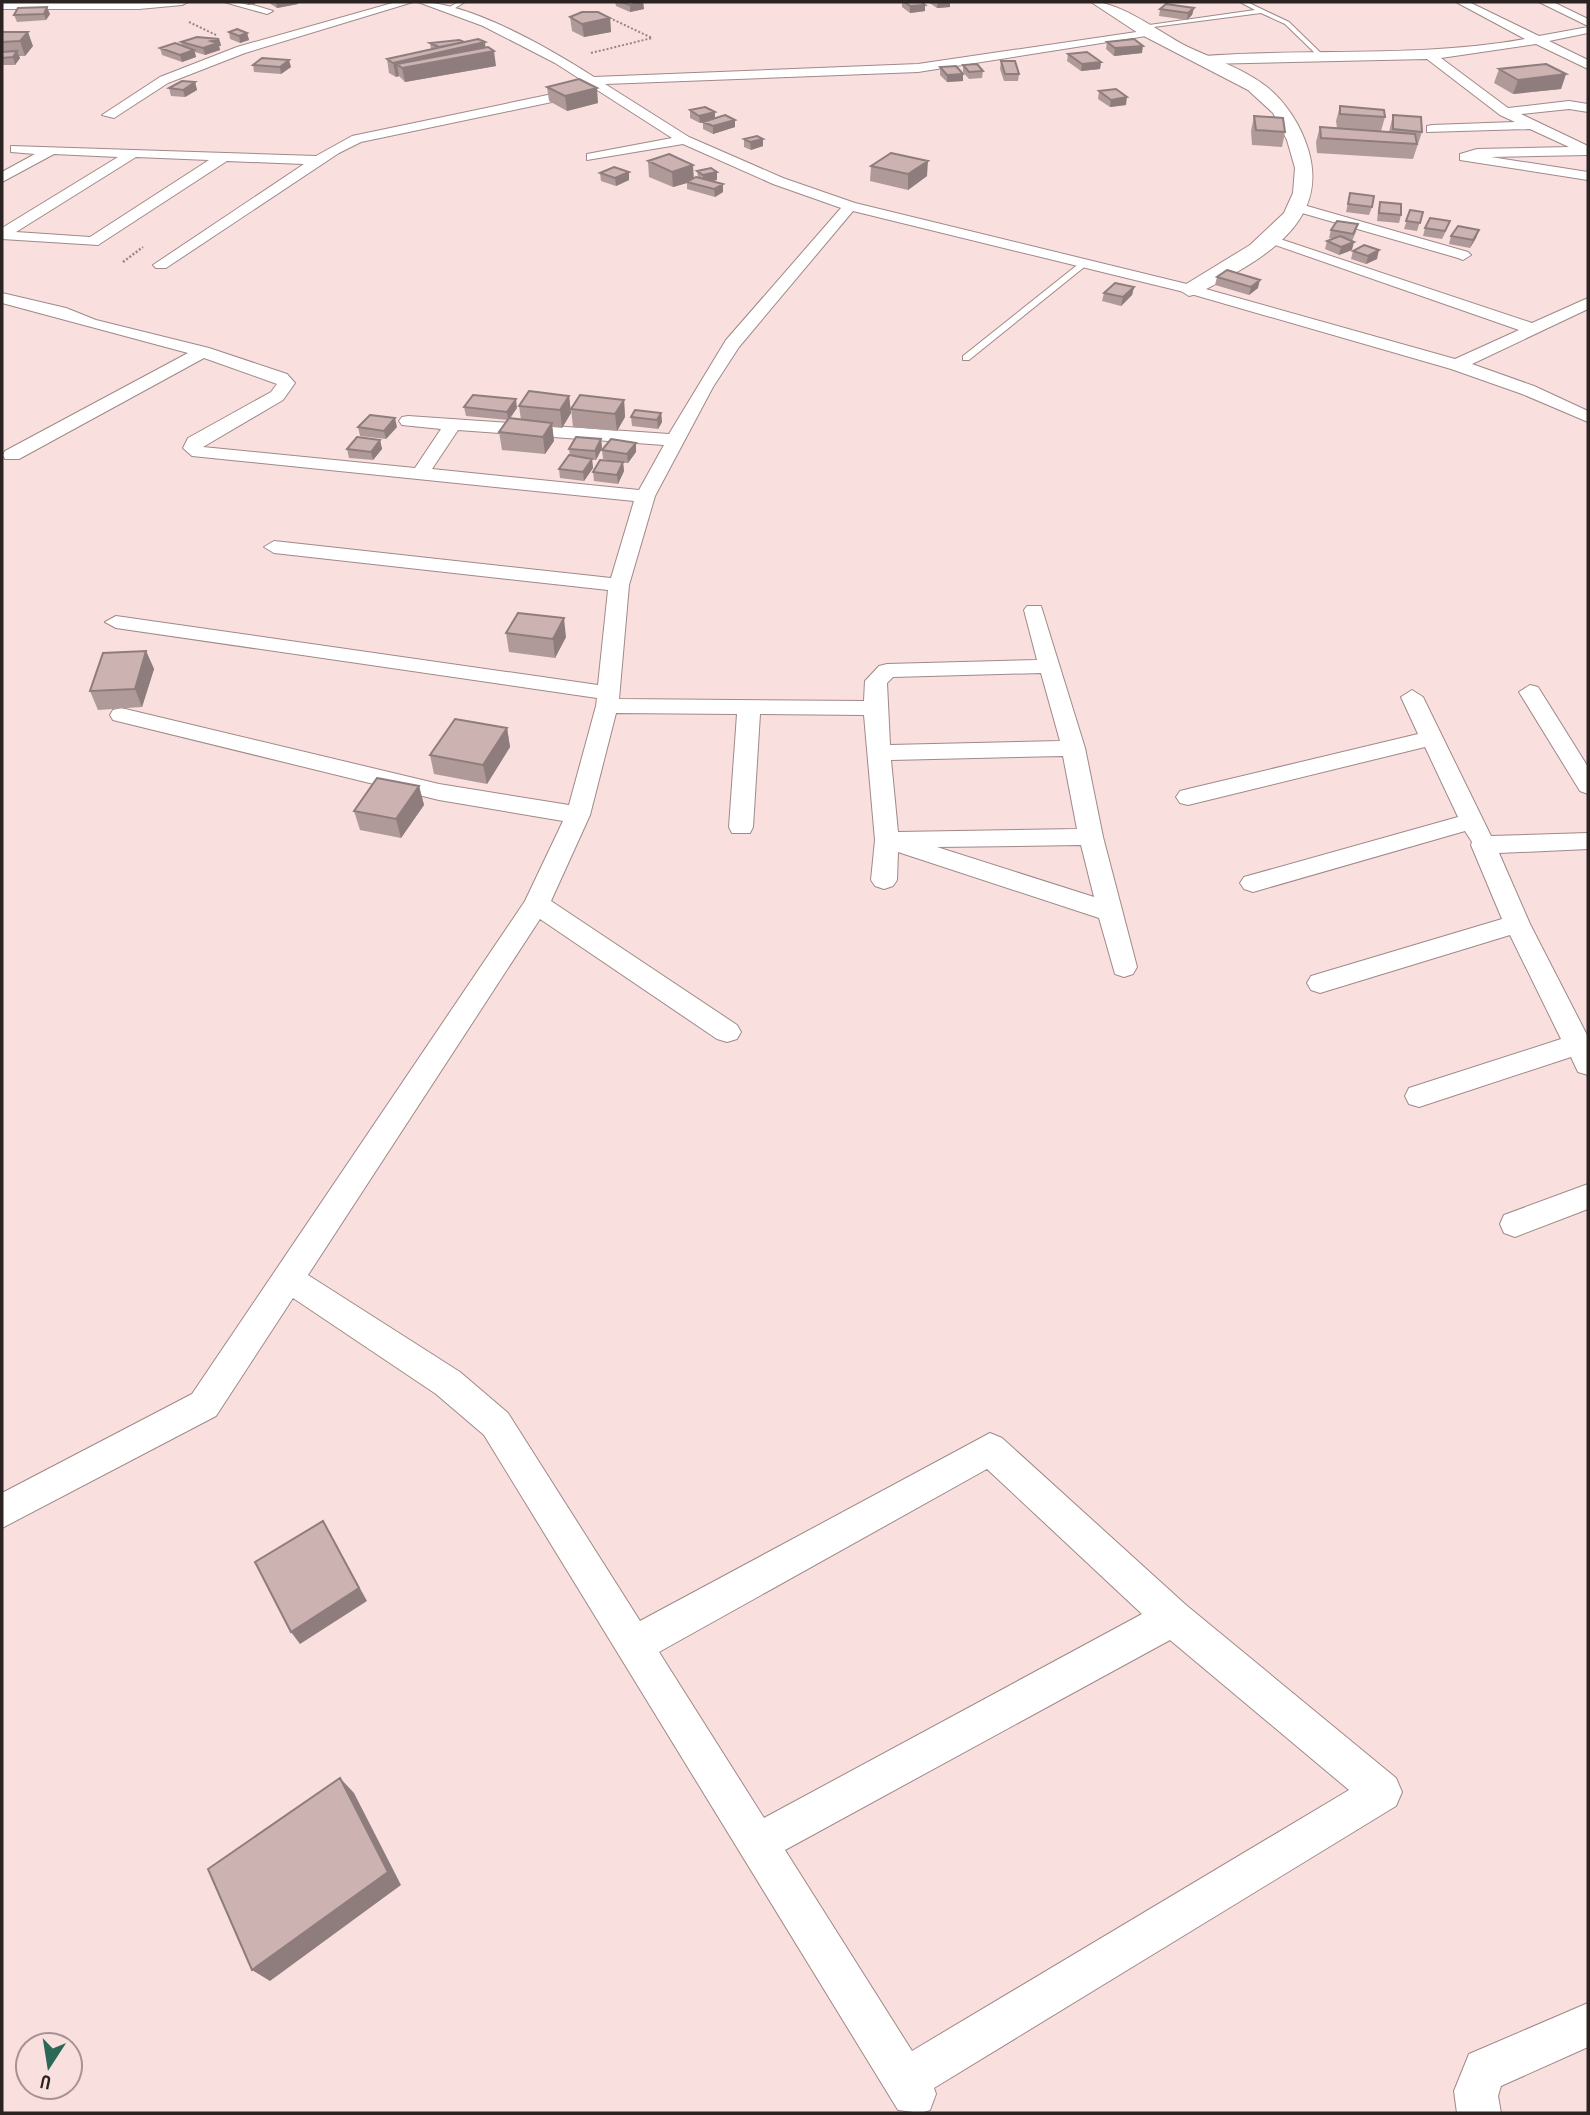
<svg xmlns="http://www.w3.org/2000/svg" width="1590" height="2115" font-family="'PT Sans Narrow',sans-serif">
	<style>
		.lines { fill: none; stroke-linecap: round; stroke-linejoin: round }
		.lane-casing { stroke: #a08988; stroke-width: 2 }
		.street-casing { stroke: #a08988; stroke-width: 2 }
		.secondary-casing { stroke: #a08988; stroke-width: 2 }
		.path-far1 { stroke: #988685; stroke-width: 2; stroke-dasharray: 2 2; stroke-linecap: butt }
		.path { stroke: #988685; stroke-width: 2.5; stroke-dasharray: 2 2; stroke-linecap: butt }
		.lane { fill: #fff; fill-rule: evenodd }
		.street { fill: #fff; fill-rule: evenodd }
		.secondary { fill: #fff; fill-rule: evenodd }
		.wall { fill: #af9a99 }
		.shaded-wall { fill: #8f7d7d }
		.building { fill: #ccb3b2; stroke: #8f7d7d; stroke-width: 2 }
	</style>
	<rect width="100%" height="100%" fill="#f9dfde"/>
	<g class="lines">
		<g class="lane-casing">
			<path id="lane" d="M458 2H465L452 10H448V8Z
				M1240 2H1247L1289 22 1324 56 1319 57 1285 24 1261 13 1138 29 1135 27 1255 10Z
				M1081 262 1088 264 969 360H963V356Z"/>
		</g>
		<g class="street-casing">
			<path id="street" d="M188 2 182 5 139 9H2V3Z
				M224 2H243L273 11 267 14Z
				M396 2H413L245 53 168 83 114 118 102 115 160 77 237 47Z
				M418 2C470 2 550 49 594 77L918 64 1150 30 1152 32 1146 36 918 72 605 84 689 137 783 178 855 203 1195 286 1455 359 1519 330 1261 240 1269 235 1274 237 1532 323 1588 298V309L1472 364 1534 386 1588 411V422L1522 394 1451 369 1184 292 853 211 739 347 713 387 655 496 629 585 619 699 864 701 865 681 879 666 887 664 1037 660 1024 610 1027 606H1041L1085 748 1103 837 1137 967 1133 974 1124 977 1115 974 1099 918 898 852 897 880 893 886 884 889 875 886 871 880 875 840 864 715 760 714 753 827 750 833H732L729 827 737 714 616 713 590 815 551 901 737 1025 741 1032 737 1039 727 1042 717 1039 540 919 308 1275 460 1372 508 1413 640 1621 990 1433 1002 1438 1186 1605 1396 1778 1402 1792 1396 1806 934 2088 936 2094 930 2110 921 2113 898 2110 484 1435 436 1394 293 1298 216 1416 2 1528V1493L192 1394 525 901 563 821 439 800 121 722 113 720 110 715 113 710 121 708 439 784 569 805 596 706 597 698 116 628 105 622 116 616 598 685 608 590 274 553 264 547 274 541 611 578 634 501 192 456 183 448 188 438 271 392 277 384 204 358 19 459H5L3 455 5 451 188 353 2 303V293L66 308 96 320 209 348 287 374 295 383 283 400 203 447 415 468 441 429 402 425 399 421 402 417 408 416 669 434 726 340 841 208 773 184 683 144 587 160V154L672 138 555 63 483 26ZM458 430 664 445 639 490 432 469ZM1041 673 1060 741 890 745 887 683 893 677ZM1063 756 1077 829 898 832 891 760ZM1081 845 1094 897 937 847ZM987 1469 1142 1614 764 1818 659 1652ZM1170 1640 1349 1790 912 2051 785 1850Z
				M1456 2H1469L1539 36 1588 27V33L1549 41 1588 60V69L1536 44 1441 58 1508 108 1569 101 1588 104V112L1569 109 1521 114 1588 146V155L1491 157 1588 172V180L1460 160V154L1477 149 1569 147 1530 129 1427 132V126L1432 125 1515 122 1500 115 1427 59 1204 64 1198 60 1204 56C1312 48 1419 58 1525 39Z
				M1539 2H1553L1588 19V26Z
				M586 87 590 88V94L361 142 339 153 166 268H156L153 265 304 164 227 161 98 245 2 239V228L118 157 54 154 2 182V172L35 154 11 152V146L316 156 352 136ZM136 157 209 160 90 237 16 232Z
				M1300 204 1468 252 1471 255 1463 260 1458 258 1295 211V205Z
				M1530 685 1538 687 1588 767V794L1580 791 1519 692Z
				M1412 690 1423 697 1491 836 1588 833V849L1499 853 1530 924 1588 1037V1075L1578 1072 1571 1057 1419 1107 1409 1104 1405 1096 1409 1088 1561 1039 1510 935 1320 993 1311 990 1307 983 1311 976 1502 919 1471 845 1472 842 1465 831 1253 892 1244 889 1240 883 1244 877 1458 817 1425 747 1188 805 1180 803 1176 797 1180 791 1188 789 1418 734 1401 697Z
				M1588 1184V1209L1515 1237 1504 1233 1500 1224 1504 1215Z
				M1588 2003V2047L1501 2086 1498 2096 1501 2113H1457L1454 2091 1469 2054Z"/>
		</g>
		<g class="secondary-casing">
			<path id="secondary" d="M1091 2C1120 1 1159 32 1186 46 1213 59 1243 68 1267 87 1286 102 1301 126 1308 149 1332 227 1254 263 1197 294L1189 296 1178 289 1250 245 1284 213 1293 193 1295 168 1287 140 1273 113 1248 90 1138 33Z"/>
		</g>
		<path class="path-far1" d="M189 22 216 35
			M591 53 652 38 612 19"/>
		<path class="path" d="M123 262 143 247"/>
		<use href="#lane" class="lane"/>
		<use href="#street" class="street"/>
		<use href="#secondary" class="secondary"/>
	</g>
	<path class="wall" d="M236 2H261L248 5Z
		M269 2H297L298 4 277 8 269 3Z
		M615 2H643L644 9 630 12 616 6Z
		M902 2H921L925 5V11L910 13 902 7Z
		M928 2H950V7L937 8Z
		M18 8 50 14 46 20 17 22 14 15Z
		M1194 8 1192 15 1187 20 1159 16 1160 9Z
		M570 17 610 18 611 32 584 37 572 31Z
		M2 32 33 46 25 56H19L20 58 15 65H2Z
		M229 32 247 33 249 40 240 43 230 39Z
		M219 39 221 46H219L220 50 205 55 195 52 196 57 182 62 162 55 160 48 182 46 181 42Z
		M464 42 485 48 496 66 405 82 399 76 396 77 389 73 387 59 431 49 430 43Z
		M1107 42 1142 53 1114 56 1106 49Z
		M1068 54 1101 62 1100 69 1081 71 1067 61Z
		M1001 61 1019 74 1018 81H1004L1000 69Z
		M253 65 291 67 281 74 254 72Z
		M963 65 983 71 982 78 969 79 963 72Z
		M940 67 963 81 947 82 940 75Z
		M1499 69 1566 74 1561 89 1513 94 1494 83Z
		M195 82 197 90 185 97 171 96 169 88Z
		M547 87 598 103 567 111 549 101Z
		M1099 91 1126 105 1110 107 1098 99Z
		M1340 106 1385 117 1381 131 1389 132 1393 115 1422 132 1413 159 1317 153 1316 142 1320 127 1337 128 1336 121Z
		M690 110 715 112V118L735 127 713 134 703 129V122L700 123 690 118Z
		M1254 116 1285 132 1282 147 1252 145 1251 131Z
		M744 139H763V146L751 150 744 147Z
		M648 161 694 178 698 177 697 171 717 180 712 181 723 192 715 197 687 189V183L673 187 649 177Z
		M871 166 927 176 908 190 870 181Z
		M600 173 629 180 616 186 601 181Z
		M1350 193 1372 207 1369 215 1346 212Z
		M1380 202 1401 215 1399 223 1377 221 1378 210Z
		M1410 210 1423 212 1417 231 1404 229Z
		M1358 224 1356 232 1352 241V250L1339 255 1325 249 1327 241 1333 239 1329 238 1331 230Z
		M1425 228 1447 229 1442 239 1423 236Z
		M1479 230 1476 238 1470 248 1449 244 1451 236Z
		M1353 251 1377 259 1366 264 1351 259Z
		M1217 277 1258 288 1249 295 1215 285Z
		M1134 287 1132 295 1121 306 1102 301 1104 293Z
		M569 396 571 413 562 428 552 427 554 441 545 454 502 450 499 432 508 420 466 416 464 407 517 408 510 419 521 420 519 406Z
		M624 400 625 417 617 431 573 427 571 409Z
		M661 413 662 422 658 429 632 426 631 417Z
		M358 427H397L386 439 360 436Z
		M601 439 602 448 596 460H592L593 468 584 481 560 478 559 469 570 456 569 449Z
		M380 440 382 449 373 460 349 458 347 449Z
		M636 443V452L628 463H623L624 471 618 484 594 481 593 472 613 461 603 459 602 450Z
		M506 633 566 637 555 658 509 652Z
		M146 651 154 669 142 707 98 710 90 691Z
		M507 728 510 747 487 784 434 774 430 755Z
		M419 786 424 805 401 838 360 830 354 811Z"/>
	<path class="shaded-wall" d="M248 2H261L248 5Z
		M276 2H297L298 4 277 8Z
		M643 2 644 9 630 12V5Z
		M938 2H950V7L937 8Z
		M925 5V11L910 13V6Z
		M47 7 50 14 46 20 44 14Z
		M1194 8 1192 15 1187 20 1188 13Z
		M610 18 611 32 584 37 582 24Z
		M28 32 33 46 25 56 20 41Z
		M247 33 249 40 240 43 239 36Z
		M219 39 221 46H219L220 50 205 55 203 48 211 41Z
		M485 42 486 53 494 51 496 66 405 82 402 68 397 64 399 76 396 77 393 63Z
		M1143 46 1142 53 1114 56 1115 48Z
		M194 50 196 57 182 62 180 55Z
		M17 51 20 58 15 65 13 57Z
		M289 60 291 67 281 74 280 67Z
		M1101 62 1100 69 1081 71 1082 64Z
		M963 74V81L947 82V75Z
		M1566 74 1561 89 1513 94 1518 80Z
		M195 82 197 90 185 97 183 90Z
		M597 88 598 103 567 111 565 96Z
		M1127 97 1126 105 1110 107 1111 100Z
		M715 112V119L700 123 699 116Z
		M735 120V127L713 134V126Z
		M763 139V146L751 150 750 142Z
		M928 161 927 176 908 190V174Z
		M693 165 694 180 687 182V183L673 187 672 172Z
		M629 172V180L616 186 615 178Z
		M717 172V180L703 183V175Z
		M723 184V192L715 197 714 189Z
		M1479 230 1476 238 1470 248 1473 240Z
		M1354 242 1352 250 1339 255 1341 247Z
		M1379 250 1377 259 1366 264 1368 256Z
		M1260 280 1258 288 1249 295 1251 287Z
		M1134 287 1132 295 1121 306 1123 297Z
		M569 396 571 413 562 428 560 410Z
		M516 399 517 408 508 420 507 412Z
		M624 400 625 417 617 431 615 414Z
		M661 413 662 422 658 429 657 420Z
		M395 418 397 427 386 439 384 431Z
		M552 423 554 441 545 454 543 437Z
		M601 439 602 448 596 460 595 451Z
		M380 440 382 449 373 460 371 452Z
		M636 443V452L628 463 627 454Z
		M592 459 593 468 584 481 583 472Z
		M623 462 624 471 618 484 617 475Z
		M564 618 566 637 555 658 553 639Z
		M146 651 154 669 142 707 135 689Z
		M507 728 510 747 487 784 483 765Z
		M419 786 424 805 401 838 396 819Z
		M323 1521 367 1601 300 1644 291 1632Z
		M340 1778 354 1793 401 1885 270 1981 252 1970Z"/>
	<path class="building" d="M621 2H643L630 5Z
		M905 2H921L925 5 910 6Z
		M1166 4 1194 8 1188 13 1160 9Z
		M47 7 44 14 14 15 18 8Z
		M582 12H598L610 18 582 24 570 17Z
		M237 29 247 33 239 36 229 32Z
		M2 32H28L20 41 2 42Z
		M197 37 219 39 211 41 218 43 203 48 181 42Z
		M478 39 485 42 393 63 387 59Z
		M1134 39 1143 46 1115 48 1107 42Z
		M459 40 464 42 439 47 430 43Z
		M175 43 194 50 180 55 160 48Z
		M488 47 494 51 402 68 397 64Z
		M17 51 13 57 2 58V52Z
		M1087 52 1101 62 1082 64 1068 54Z
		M262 58 289 60 280 67 253 65Z
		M1001 61H1015L1019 74H1005Z
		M977 64 983 71 969 72 963 65Z
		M1546 64 1566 74 1518 80 1499 69Z
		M956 66 963 74 947 75 940 67Z
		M579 79 597 88 565 96 547 87Z
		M182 81 195 82 183 90 169 88Z
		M1116 89 1127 97 1111 100 1099 91Z
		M1340 106 1384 110 1385 117 1340 114Z
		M705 107 715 112 699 116 690 110Z
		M725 115 735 120 713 126 703 122Z
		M1393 115 1421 117 1422 132 1393 129Z
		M1254 116 1283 118 1285 132 1256 130Z
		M1320 127 1415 134 1417 144 1321 138Z
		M757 136 763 139 750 142 744 139Z
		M891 153 928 161 908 174 871 166Z
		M669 154 693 165 672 172 648 161Z
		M614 167 629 172 615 178 600 173Z
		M711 168 717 172 703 175 697 171Z
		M696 177 723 184 714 189 687 182Z
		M1350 193 1374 196 1372 207 1348 204Z
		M1380 202 1401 204V215L1379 213Z
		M1410 210 1423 212 1420 223 1406 221Z
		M1430 218 1450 221 1445 231 1425 228Z
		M1337 221 1358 224 1353 234 1331 230Z
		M1458 226 1479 230 1473 240 1451 236Z
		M1340 236 1354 242 1341 247 1327 241Z
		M1364 245 1379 250 1368 256 1353 251Z
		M1227 270 1260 280 1251 287 1217 277Z
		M1115 283 1134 287 1123 297 1104 293Z
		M529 391 569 396 560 410 519 406Z
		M473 395 516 399 507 412 464 407Z
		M580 395 624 400 615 414 571 409Z
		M635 410 661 413 657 420 631 417Z
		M370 415 395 418 384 431 358 427Z
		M509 418 552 423 543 437 499 432Z
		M357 437 380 440 371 452 347 449Z
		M576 437 601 439 595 451 569 449Z
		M611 439 636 443 627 454 602 450Z
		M569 455 592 459 583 472 559 469Z
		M600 460 623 462 617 475 593 472Z
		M518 613 564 618 553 639 506 633Z
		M146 651 135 689 90 691 103 653Z
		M455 719 507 728 483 765 430 755Z
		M377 778 419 786 396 819 354 811Z
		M323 1521 359 1588 291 1632 255 1562Z
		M340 1778 388 1872 252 1970 208 1869Z"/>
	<rect width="1590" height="2115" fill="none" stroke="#2b2222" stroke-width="7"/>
	<g transform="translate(49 2066) rotate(192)"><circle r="33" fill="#f9dfde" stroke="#a79393" stroke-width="2"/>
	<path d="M0-5L12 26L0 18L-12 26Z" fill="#2b6956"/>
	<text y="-10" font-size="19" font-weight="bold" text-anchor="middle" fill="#2b2222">U</text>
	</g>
</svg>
